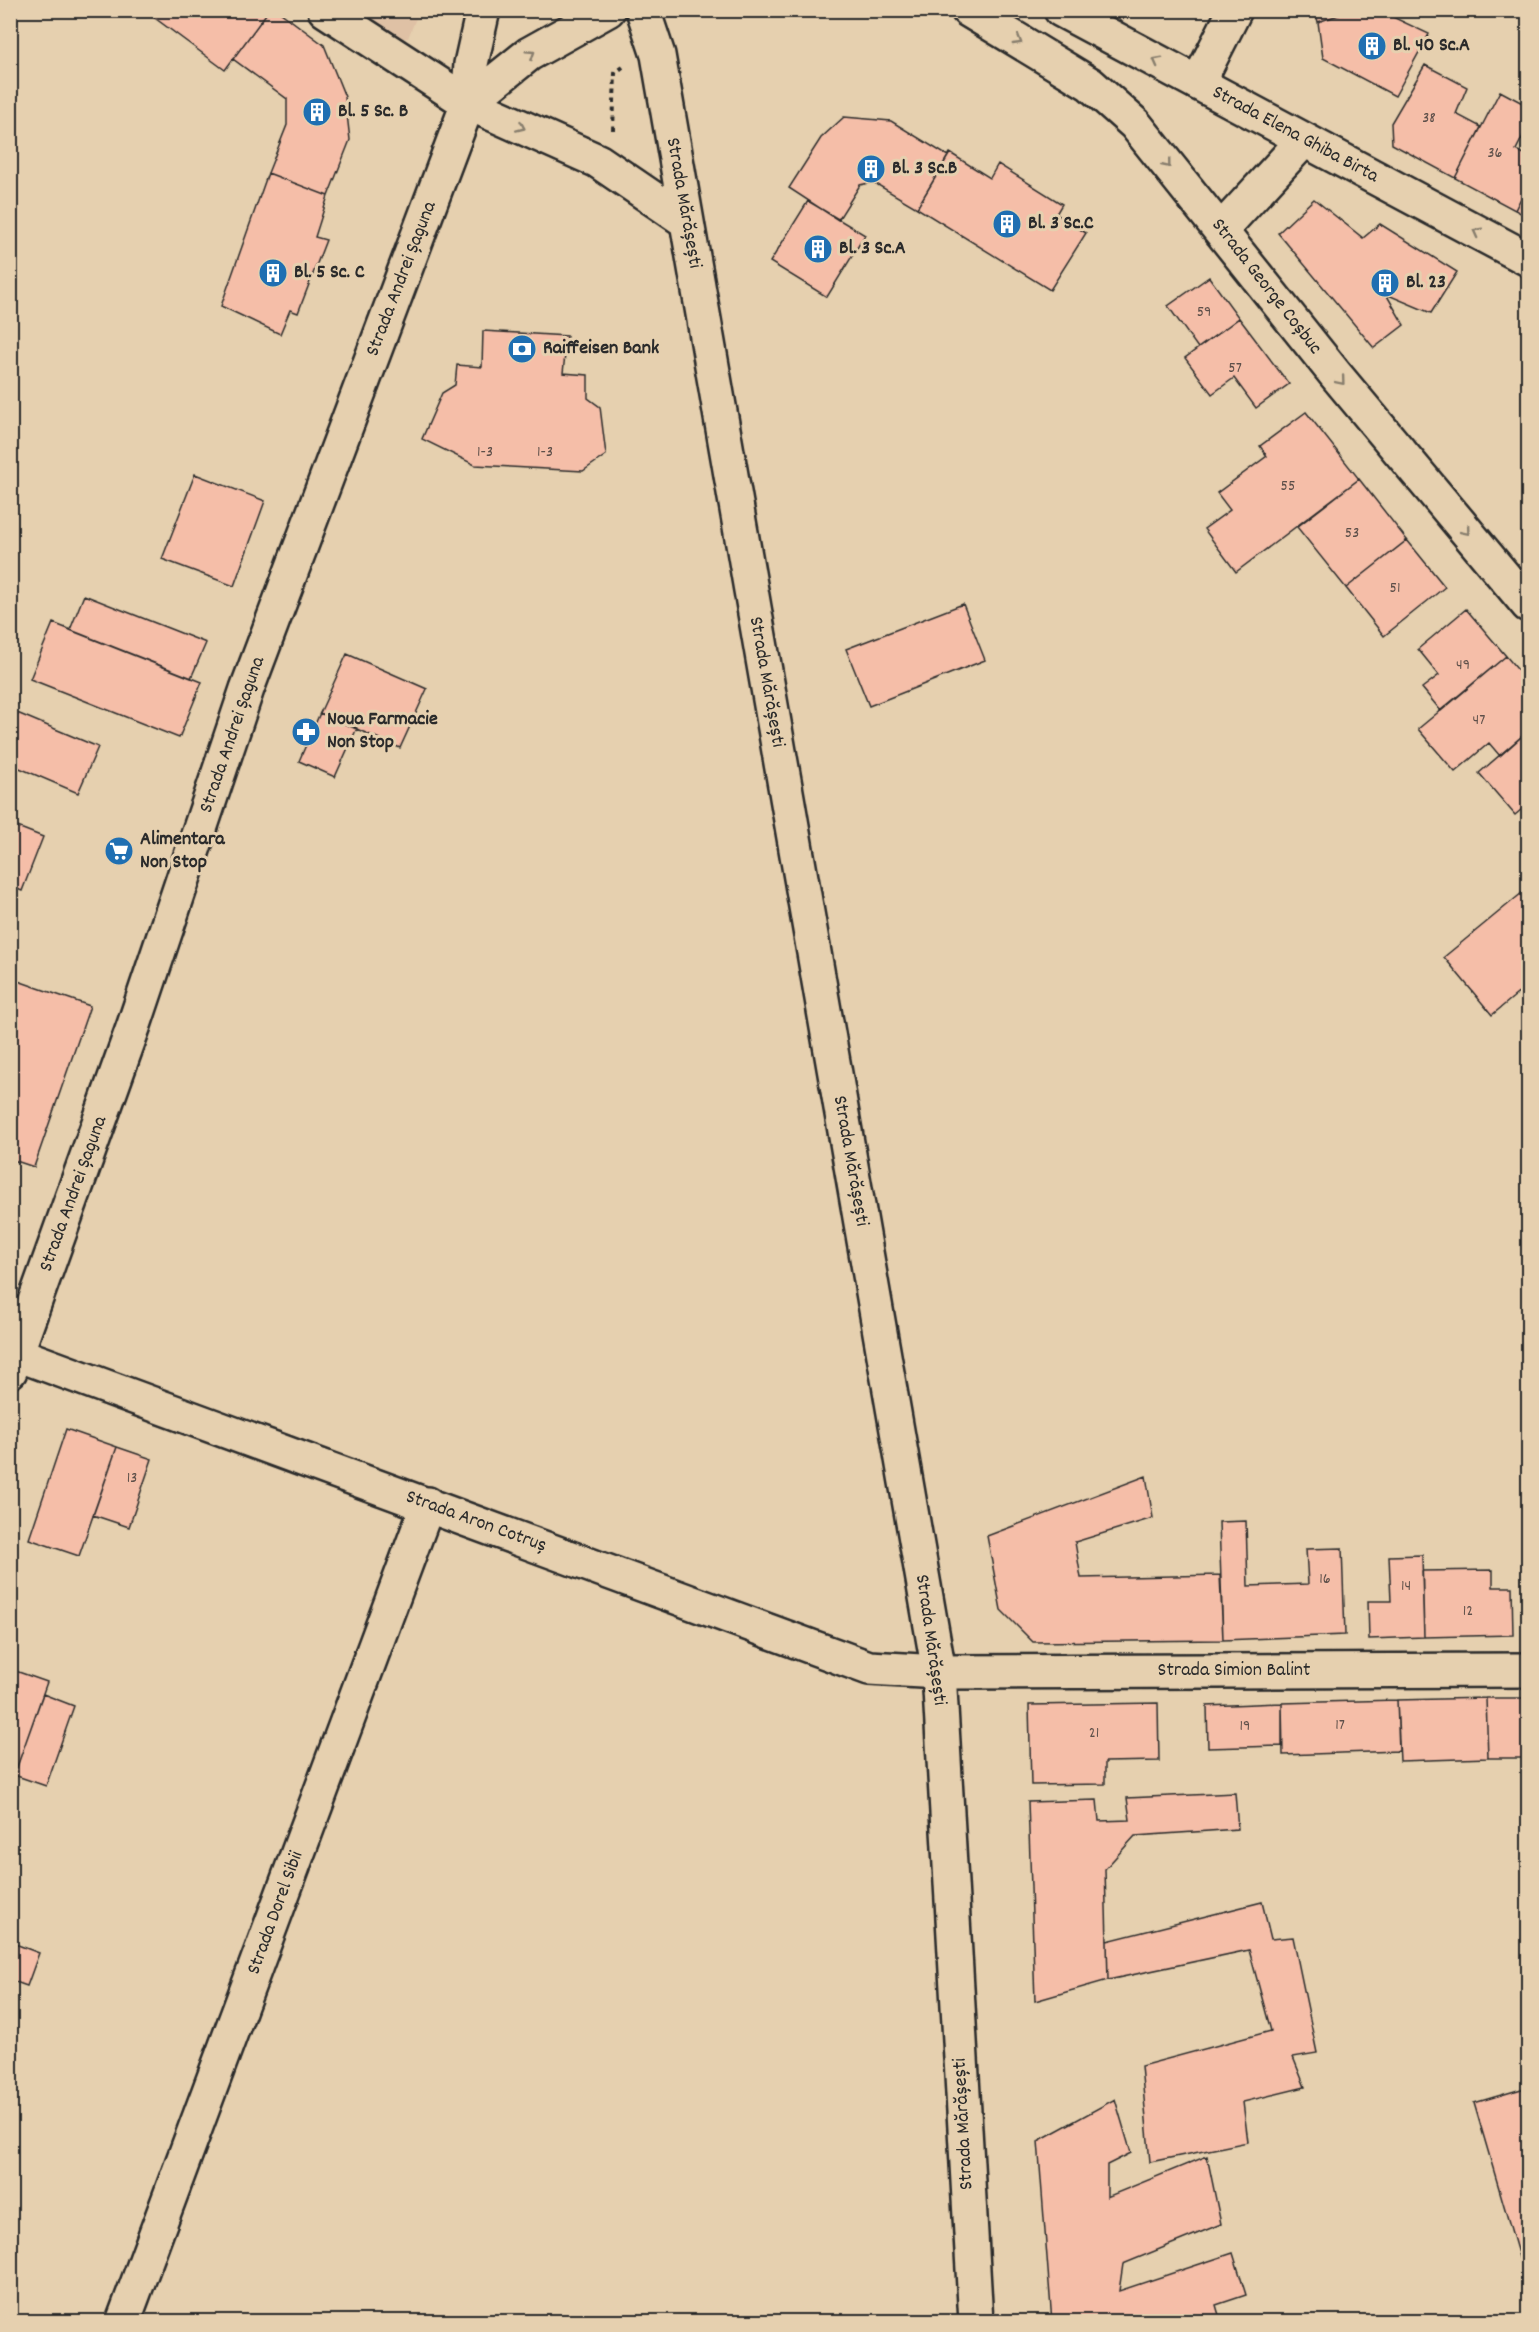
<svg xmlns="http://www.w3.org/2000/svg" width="1539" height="2332" font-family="Dekko,sans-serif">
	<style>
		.built { fill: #dfc1a5 }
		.building { fill: #f5bea8; stroke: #2b2b2b; stroke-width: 1.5 }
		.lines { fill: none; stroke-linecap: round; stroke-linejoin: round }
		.street-casing { stroke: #2b2b2b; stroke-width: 38 }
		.secondary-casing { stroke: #2b2b2b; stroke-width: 38 }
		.path { stroke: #2b2b2b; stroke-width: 4; stroke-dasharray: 4.5 4.5; stroke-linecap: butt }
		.street { stroke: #e6d0af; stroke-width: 33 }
		.secondary { stroke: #e6d0af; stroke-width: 33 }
		.oneway { stroke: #887e6d }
		.labels { text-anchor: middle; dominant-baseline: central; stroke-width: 6; stroke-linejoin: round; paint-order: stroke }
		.number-label { font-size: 16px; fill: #5e504a }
		.poi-label { font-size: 20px; font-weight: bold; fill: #2b2b2b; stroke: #e6d0af; text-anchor: start }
		.street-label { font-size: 20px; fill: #2b2b2b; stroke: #e6d0af }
	</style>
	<rect width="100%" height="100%" fill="#e6d0af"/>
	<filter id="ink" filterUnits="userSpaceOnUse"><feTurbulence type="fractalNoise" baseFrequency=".0167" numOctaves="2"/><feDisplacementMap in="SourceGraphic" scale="12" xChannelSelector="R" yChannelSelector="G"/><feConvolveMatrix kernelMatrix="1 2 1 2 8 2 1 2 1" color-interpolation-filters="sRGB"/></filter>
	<g filter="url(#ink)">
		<path class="built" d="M352 11H419L408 38 393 39Z"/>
		<path class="building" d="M144 10H261L266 14 225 70Z
			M269 10H277L324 45 345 97 350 140 328 196 268 173 287 125V99L233 59Z
			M1315 10H1353L1318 22Z
			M1353 10H1378L1429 34 1395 96 1323 58 1318 22Z
			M1425 65 1467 87 1456 114 1481 127 1455 178 1392 144 1391 123Z
			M1500 91 1528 106V126L1516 150 1528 156V184L1515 210 1455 178Z
			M844 117 891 121 948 156 917 208 873 182 860 185 838 220 789 188 821 138Z
			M950 153 990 178 998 164 1062 204 1056 214 1086 233 1050 290 917 208Z
			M268 173 328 196 315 237 326 240 298 313 290 310 280 334 221 306Z
			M1528 184V217L1515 210Z
			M1314 199 1363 238 1380 224 1457 272 1431 313 1386 294 1404 325 1374 348 1278 233Z
			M808 201 865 235 827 297 770 262Z
			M1209 277 1239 318 1198 348 1168 306Z
			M1239 318 1289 384 1256 408 1234 378 1212 394 1185 358Z
			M483 331 567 336 563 373 588 375V398L600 407 606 455 583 471 475 465 422 439 442 393 455 385 457 365 482 367Z
			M1306 412 1359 479 1236 572 1204 529 1230 510 1217 493 1267 456 1260 446Z
			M195 474 265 501 234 586 162 559Z
			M1359 479 1407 540 1346 588 1297 527Z
			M1407 540 1445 587 1384 636 1346 588Z
			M84 595 206 643 191 678 70 630Z
			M963 604 985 660 869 706 846 649Z
			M1466 609 1506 656 1441 711 1422 688 1439 675 1418 649Z
			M53 623 202 682 179 738 30 679Z
			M347 654 427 689 400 748 320 713Z
			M1506 656 1528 682V731L1500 756 1489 743 1455 772 1418 729Z
			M10 710 98 747 78 793 10 764Z
			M320 713 357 728 335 777 299 761Z
			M1528 731V804L1515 815 1479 773Z
			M10 824 43 837 22 891 10 886Z
			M1528 888V985L1492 1015 1444 957Z
			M18 981 90 1006 34 1167 10 1159V1004Z
			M66 1429 117 1447 79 1556 29 1539Z
			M117 1447 152 1459 129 1527 93 1515Z
			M1146 1476 1153 1518 1075 1542 1081 1578 1220 1575 1223 1640 1033 1642 1001 1610 987 1536Z
			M1246 1521 1248 1586 1308 1584 1306 1549 1342 1548 1345 1635 1223 1640 1219 1522Z
			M1422 1555 1424 1637 1369 1639 1368 1601H1391L1389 1556Z
			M1493 1570V1587H1512L1513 1635 1424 1637 1422 1571Z
			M10 1669 47 1682 11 1784H10Z
			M43 1694 74 1706 46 1786 14 1775Z
			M1486 1698 1488 1758 1400 1761 1397 1700Z
			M1486 1698H1528V1758H1488Z
			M1397 1700 1399 1751 1283 1755 1282 1703Z
			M1158 1703 1159 1761 1105 1762V1784L1031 1785 1029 1705Z
			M1282 1703V1746L1208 1748 1207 1706Z
			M1235 1793 1238 1829 1135 1836 1105 1869 1108 1980 1035 2001 1028 1802 1097 1800 1099 1821 1130 1820 1127 1798Z
			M1262 1902 1271 1939 1293 1937 1317 2053 1293 2057 1305 2087 1243 2102 1248 2142 1150 2162 1141 2066 1271 2031 1249 1950 1108 1980 1107 1941Z
			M10 1942 39 1953 27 1986 10 1980Z
			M1525 2088 1528 2098V2281H1526L1474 2103Z
			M1115 2099 1131 2153 1107 2165V2197L1207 2156 1221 2224 1123 2264 1119 2291 1233 2253 1246 2295 1216 2305 1221 2322H1052L1038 2141Z"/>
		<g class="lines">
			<g class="street-casing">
				<path id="street" d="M1198 83 1235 10
					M1221 230 1303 141
					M17 1354 869 1668 939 1672 1528 1670
					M123 2322 428 1504"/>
			</g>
			<g class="secondary-casing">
				<path id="secondary" d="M325 10 468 103 598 161 686 221
					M643 10 658 55 939 1672 976 2322
					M968 10 1090 84 1135 124 1335 374 1528 605
					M1061 10 1528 259
					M468 103 529 54 608 10
					M10 1371 134 1025 247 689 468 103 471 64 483 10"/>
			</g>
			<path class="path" d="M613 130 615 73 623 67"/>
			<use href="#street" class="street"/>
			<use href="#secondary" class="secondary"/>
		</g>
		<defs><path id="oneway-chevron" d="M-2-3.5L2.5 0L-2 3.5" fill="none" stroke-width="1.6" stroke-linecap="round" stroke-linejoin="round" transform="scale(1.5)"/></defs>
		<g class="oneway">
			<use href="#oneway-chevron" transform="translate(1018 41) rotate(31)"/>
			<use href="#oneway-chevron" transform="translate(531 54) rotate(-33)"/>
			<use href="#oneway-chevron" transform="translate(1157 61) rotate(-152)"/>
			<use href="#oneway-chevron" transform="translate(521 127) rotate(24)"/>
			<use href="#oneway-chevron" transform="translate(1167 164) rotate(51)"/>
			<use href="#oneway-chevron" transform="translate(1477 232) rotate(-152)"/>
			<use href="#oneway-chevron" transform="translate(1341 381) rotate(50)"/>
			<use href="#oneway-chevron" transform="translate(1466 531) rotate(50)"/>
		</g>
	</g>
	<defs>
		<g id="building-disc" transform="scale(1.5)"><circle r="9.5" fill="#1f6fb2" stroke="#e6d0af"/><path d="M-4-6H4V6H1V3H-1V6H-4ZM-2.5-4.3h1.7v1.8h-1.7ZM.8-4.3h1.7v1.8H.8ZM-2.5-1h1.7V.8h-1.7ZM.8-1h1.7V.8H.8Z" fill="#fff"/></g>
		<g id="bank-disc" transform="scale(1.5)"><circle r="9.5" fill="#1f6fb2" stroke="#e6d0af"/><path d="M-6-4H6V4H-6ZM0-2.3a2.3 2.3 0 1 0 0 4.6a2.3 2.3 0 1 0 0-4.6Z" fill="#fff"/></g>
		<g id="pharmacy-disc" transform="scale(1.5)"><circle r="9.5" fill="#1f6fb2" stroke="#e6d0af"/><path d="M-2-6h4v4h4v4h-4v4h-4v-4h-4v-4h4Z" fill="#fff"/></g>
		<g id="supermarket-disc" transform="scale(1.5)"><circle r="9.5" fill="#1f6fb2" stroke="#e6d0af"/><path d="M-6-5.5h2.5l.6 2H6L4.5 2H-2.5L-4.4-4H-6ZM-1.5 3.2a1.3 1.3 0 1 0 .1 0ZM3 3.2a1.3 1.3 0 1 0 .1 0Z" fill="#fff"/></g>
	</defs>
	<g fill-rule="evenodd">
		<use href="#building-disc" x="1372" y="46"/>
		<use href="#building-disc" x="317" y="112"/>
		<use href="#building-disc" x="871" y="169"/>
		<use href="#building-disc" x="1007" y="224"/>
		<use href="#building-disc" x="818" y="249"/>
		<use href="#building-disc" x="273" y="273"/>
		<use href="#building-disc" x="1385" y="283"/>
		<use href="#bank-disc" x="522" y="349"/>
		<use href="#pharmacy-disc" x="306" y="732"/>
		<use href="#supermarket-disc" x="119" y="851"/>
	</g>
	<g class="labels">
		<g class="number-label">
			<text x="1429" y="118">38</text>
			<text x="1495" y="153">36</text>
			<text x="1204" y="312">59</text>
			<text x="1235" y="368">57</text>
			<text x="485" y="452">1-3</text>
			<text x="545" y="452">1-3</text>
			<text x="1288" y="486">55</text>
			<text x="1352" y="533">53</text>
			<text x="1395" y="588">51</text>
			<text x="1463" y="665">49</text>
			<text x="1479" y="720">47</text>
			<text x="132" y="1478">13</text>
			<text x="1325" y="1579">16</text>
			<text x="1406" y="1586">14</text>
			<text x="1468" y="1611">12</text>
			<text x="1340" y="1725">17</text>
			<text x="1245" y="1726">19</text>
			<text x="1094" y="1733">21</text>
		</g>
		<g class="poi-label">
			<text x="1393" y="46">Bl. 40 Sc.A</text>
			<text x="338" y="112">Bl. 5 Sc. B</text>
			<text x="892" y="169">Bl. 3 Sc.B</text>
			<text x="1028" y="224">Bl. 3 Sc.C</text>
			<text x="839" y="249">Bl. 3 Sc.A</text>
			<text x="294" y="273">Bl. 5 Sc. C</text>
			<text x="1406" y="283">Bl. 23</text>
			<text x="543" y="349">Raiffeisen Bank</text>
			<text x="327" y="720">Noua Farmacie<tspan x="327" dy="23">Non Stop</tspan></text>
			<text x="140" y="840">Alimentara<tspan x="140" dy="23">Non Stop</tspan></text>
		</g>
		<g class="street-label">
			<text transform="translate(1295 135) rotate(28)">Strada Elena Ghiba Birta</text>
			<text transform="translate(683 203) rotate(80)">Strada Mărășești</text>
			<text transform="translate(402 279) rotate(-69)">Strada Andrei Șaguna</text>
			<text transform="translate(1266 287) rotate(52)">Strada George Coșbuc</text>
			<text transform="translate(766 682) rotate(80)">Strada Mărășești</text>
			<text transform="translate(233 735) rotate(-71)">Strada Andrei Șaguna</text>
			<text transform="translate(850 1161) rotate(80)">Strada Mărășești</text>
			<text transform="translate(74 1194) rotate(-70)">Strada Andrei Șaguna</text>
			<text transform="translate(476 1522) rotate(20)">Strada Aron Cotruș</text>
			<text transform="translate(930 1640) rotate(82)">Strada Mărășești</text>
			<text x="1234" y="1671">Strada Simion Balint</text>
			<text transform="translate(276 1913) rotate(-70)">Strada Dorel Sibii</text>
			<text transform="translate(964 2124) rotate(-93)">Strada Mărășești</text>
		</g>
	</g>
	<rect width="1539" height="2332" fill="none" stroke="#e6d0af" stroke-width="36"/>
	<rect x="18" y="18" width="1503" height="2296" fill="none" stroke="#2b2b2b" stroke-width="2" filter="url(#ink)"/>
</svg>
